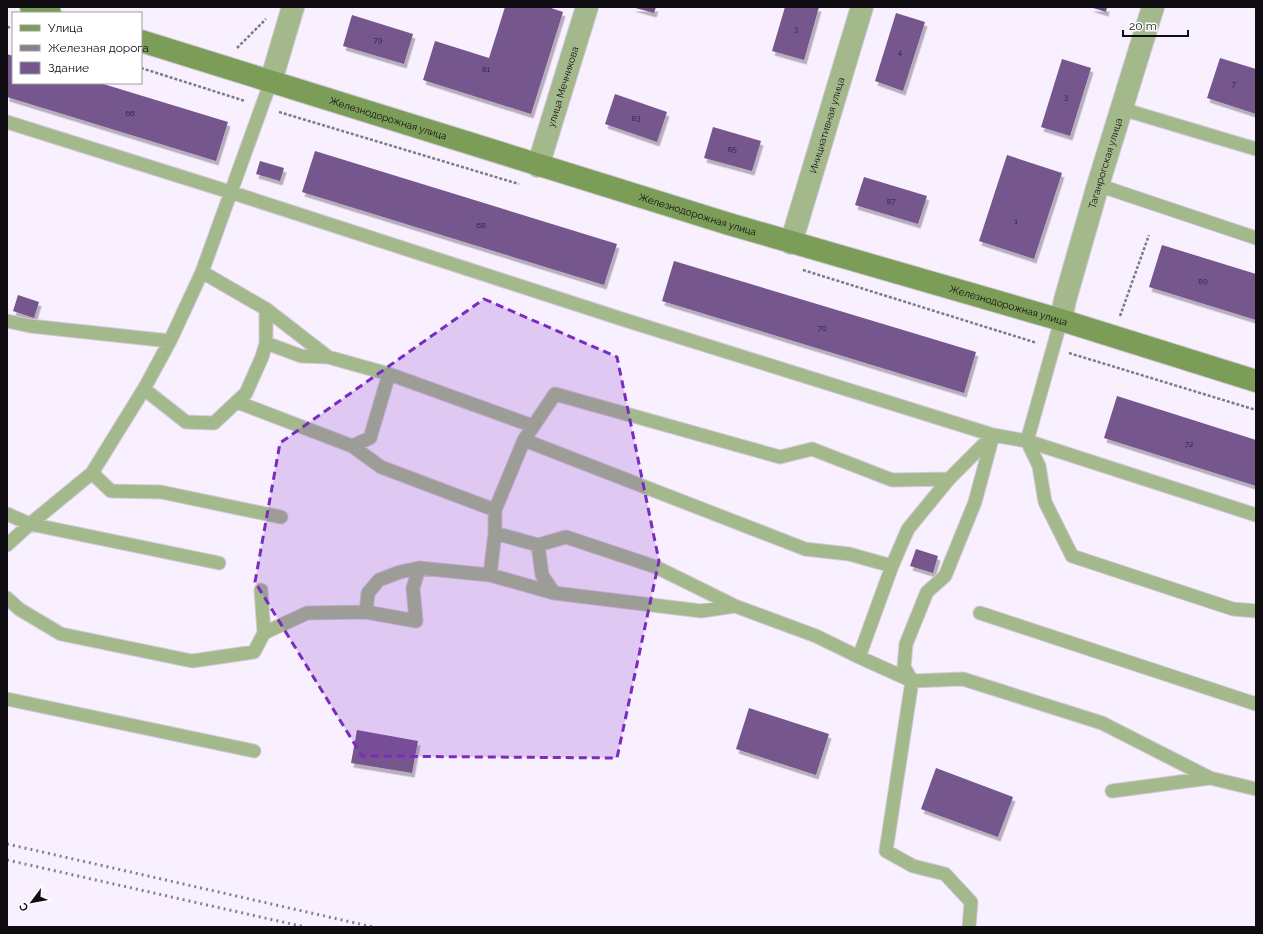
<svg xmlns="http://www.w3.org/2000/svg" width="1263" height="934" font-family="Raleway,sans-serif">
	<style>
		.building { fill: #75568d; filter: url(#shadow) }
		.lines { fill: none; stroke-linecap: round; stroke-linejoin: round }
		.service-casing { stroke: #d3cbd9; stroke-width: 15 }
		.minor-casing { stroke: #d3cbd9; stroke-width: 24 }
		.secondary-casing { stroke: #d3cbd9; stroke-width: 24 }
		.path { stroke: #7f7983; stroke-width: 2.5; stroke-dasharray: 3 2; stroke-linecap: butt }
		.service { stroke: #a3b98c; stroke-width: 13 }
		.minor { stroke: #a3b98c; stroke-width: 22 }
		.secondary { stroke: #7c9d57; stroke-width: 22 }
		.rail { stroke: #86808b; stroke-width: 3; stroke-dasharray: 2 4; stroke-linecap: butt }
		.marked { fill: #7b2cbf; fill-opacity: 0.2; stroke: #7b2cbf; stroke-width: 3; stroke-dasharray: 8 5; stroke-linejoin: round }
		.labels { text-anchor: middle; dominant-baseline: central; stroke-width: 4; stroke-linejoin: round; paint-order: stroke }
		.number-label { font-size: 8px; fill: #291f31 }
		.street-label { font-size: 10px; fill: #100d12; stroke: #fff }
	</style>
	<defs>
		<filter id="shadow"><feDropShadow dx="2.5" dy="4.5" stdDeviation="0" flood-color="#0004"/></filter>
	</defs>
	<rect width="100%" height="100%" fill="#f8efff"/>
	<path class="building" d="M505 7H548L563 12 531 114 423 80 435 41 489 58Z
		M632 7H656L654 13Z
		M785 7H819L804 60 772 51Z
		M1090 7H1107L1106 12Z
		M896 13 925 22 903 91 875 81Z
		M352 15 413 34 404 64 343 46Z
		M7 54 13 56V83H100L228 122 216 161 7 97Z
		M1220 58 1256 69V114L1207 98Z
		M1062 59 1091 68 1070 136 1041 127Z
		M615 94 667 112 657 142 605 124Z
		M713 127 761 141 752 171 704 158Z
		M315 151 617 244 604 285 302 192Z
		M1007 155 1062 173 1034 259 979 241Z
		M260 161 284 168 280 181 256 174Z
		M864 177 927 196 918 224 855 205Z
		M1162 245 1256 274V320L1149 287Z
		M674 261 976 352 964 393 662 301Z
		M18 295 39 302 34 318 13 311Z
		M1117 396 1256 440V486L1104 438Z
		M916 549 938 556 933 573 910 566Z
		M749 708 829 734 816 775 736 749Z
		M357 730 418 741 412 773 351 763Z
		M936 768 1013 797 998 837 921 809Z"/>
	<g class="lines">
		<g class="service-casing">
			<path id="service" d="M1122 109 1256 149
				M7 122 230 192 628 321 993 435 975 502 945 576 927 592 906 644 904 667 912 681 886 851 913 866 945 874 971 902 969 927
				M1098 185 1256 238
				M266 309 328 357
				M1061 320 1027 441 1256 515
				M7 321 30 326 170 341
				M266 343 301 356 328 357 389 374 533 426
				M144 389 186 422 214 423 246 393 262 357 266 343V309L202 272
				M237 402 352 446 370 438 389 374
				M524 440 555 394 780 457 812 449 892 480 949 479
				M352 446 381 467 495 510
				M92 473 111 491 161 492 281 517
				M7 514 30 524 219 563
				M495 533V510L524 440 805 549 849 554 892 566
				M7 545 30 524 92 473 144 389 170 341 202 272 271 81
				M538 545 542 575 554 593
				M490 575 495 533 538 545 566 537 656 567 735 606
				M261 590 264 633
				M7 598 19 609 61 634 192 661 254 652 264 633 307 613 366 612 416 621 413 588 419 568
				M366 612 368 593 379 580 400 572 419 568 490 575 554 593 701 611 735 606 816 636 859 657 912 681 963 679 1102 723 1210 778
				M980 613 1256 704
				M859 657 892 566 908 529 949 479 993 435 1027 441 1039 466 1045 502 1072 556 1233 609 1256 611
				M7 699 254 751
				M1112 791 1210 778 1256 789"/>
		</g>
		<g class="minor-casing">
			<g id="minor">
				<path d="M271 81 293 7"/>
				<path id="s1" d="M538 166 587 7"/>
				<path id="s2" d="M791 243 862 7"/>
				<path id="s3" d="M1061 320 1065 300 1098 185 1153 7"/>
			</g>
		</g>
		<g class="secondary-casing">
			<g id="secondary">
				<path d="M31 7 50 13"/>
				<path id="s4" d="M141 41 729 224 1061 320 1256 381"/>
			</g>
		</g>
		<path class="path" d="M7 27 13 28
			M237 48 266 19
			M141 68 245 101
			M279 112 519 184
			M803 270 1037 343
			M1120 316 1149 235
			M1069 353 1256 410"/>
		<use href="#service" class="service"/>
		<use href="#minor" class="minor"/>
		<use href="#secondary" class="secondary"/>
		<path class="rail" d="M7 844 373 927
			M7 860 305 927"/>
	</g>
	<path class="marked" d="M484 299 617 357 659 561 617 758 362 756 255 582 280 443Z"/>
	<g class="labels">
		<g class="number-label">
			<text x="796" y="29">3</text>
			<text x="378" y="40">79</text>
			<text x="900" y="52">4</text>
			<text x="486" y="69">81</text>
			<text x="1234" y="84">7</text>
			<text x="1066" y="97">3</text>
			<text x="130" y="113">66</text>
			<text x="636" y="118">83</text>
			<text x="732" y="149">85</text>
			<text x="891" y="201">87</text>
			<text x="1016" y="221">1</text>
			<text x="481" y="225">68</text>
			<text x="1203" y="281">89</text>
			<text x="822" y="328">70</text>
			<text x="1189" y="444">72</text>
		</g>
		<g class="street-label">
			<text stroke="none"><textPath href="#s1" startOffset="83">улица Мечникова</textPath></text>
			<text stroke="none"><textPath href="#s4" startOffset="259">Железнодорожная улица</textPath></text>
			<text stroke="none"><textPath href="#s2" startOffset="123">Инициативная улица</textPath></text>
			<text stroke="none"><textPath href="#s3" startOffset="163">Таганрогская улица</textPath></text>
			<text stroke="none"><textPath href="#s4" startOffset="583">Железнодорожная улица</textPath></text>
			<text stroke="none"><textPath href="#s4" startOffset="907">Железнодорожная улица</textPath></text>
		</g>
	</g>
	<rect width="1263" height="934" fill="none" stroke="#100d12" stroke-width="16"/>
	<rect x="12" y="12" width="130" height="72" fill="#ffffff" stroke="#9f9ea0"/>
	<rect x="20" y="25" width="20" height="6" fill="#7c9d57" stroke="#9f9ea0"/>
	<text x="48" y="32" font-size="12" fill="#100d12">Улица</text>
	<rect x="20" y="45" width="20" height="6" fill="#86808b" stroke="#9f9ea0"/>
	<text x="48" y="52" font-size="12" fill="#100d12">Железная дорога</text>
	<rect x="20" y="62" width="20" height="12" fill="#75568d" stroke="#9f9ea0"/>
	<text x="48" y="72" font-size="12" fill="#100d12">Здание</text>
	<g transform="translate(32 902) rotate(238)" stroke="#ffffff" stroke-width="3" paint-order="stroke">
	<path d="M0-3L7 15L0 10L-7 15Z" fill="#100d12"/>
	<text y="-6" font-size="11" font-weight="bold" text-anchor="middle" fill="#100d12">С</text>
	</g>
	<path d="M1123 30v6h65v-6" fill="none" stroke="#100d12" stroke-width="2"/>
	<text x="1129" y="30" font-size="12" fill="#100d12" stroke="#ffffff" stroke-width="3" paint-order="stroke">20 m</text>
</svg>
